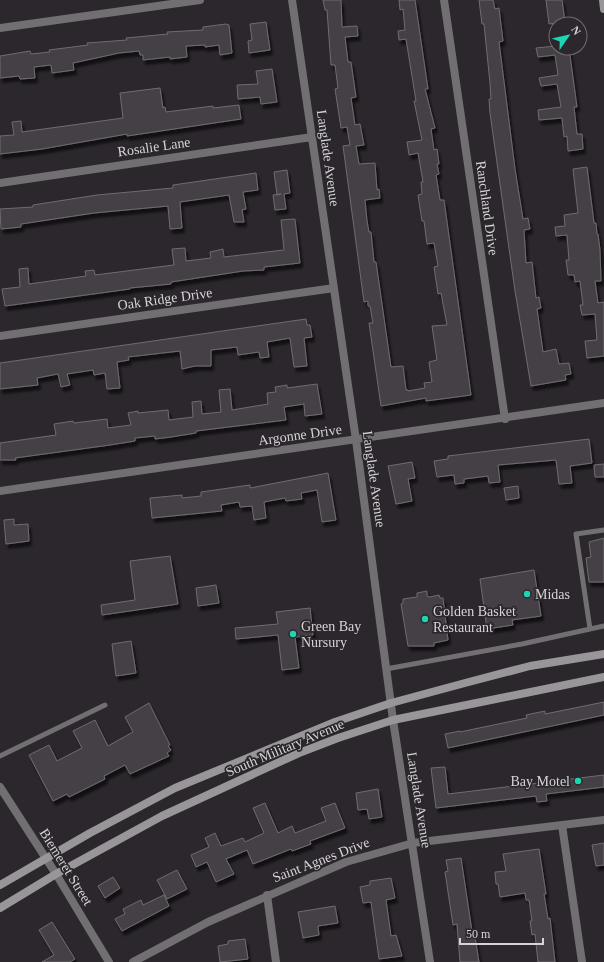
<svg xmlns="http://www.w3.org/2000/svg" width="604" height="962" font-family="'Times New Roman',serif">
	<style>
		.building { fill: #454045; stroke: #706b70; filter: url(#shadow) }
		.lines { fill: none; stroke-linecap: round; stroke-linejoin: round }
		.lane { stroke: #716f71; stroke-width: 5 }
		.street { stroke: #716f71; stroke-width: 8 }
		.secondary { stroke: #999699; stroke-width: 8 }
		.poi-dot { fill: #1dd5b1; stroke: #2b272c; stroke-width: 1.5 }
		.labels { text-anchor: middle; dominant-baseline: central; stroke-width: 3.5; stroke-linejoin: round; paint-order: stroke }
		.street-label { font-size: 14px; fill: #d6d4d7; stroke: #2b272c }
		.poi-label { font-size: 14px; fill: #d6d4d7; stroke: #2b272c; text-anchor: start }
	</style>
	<defs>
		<filter id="shadow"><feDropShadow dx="2.5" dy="4.5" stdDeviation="1" flood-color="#0009"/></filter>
	</defs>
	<rect width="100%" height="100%" fill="#2b272c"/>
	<path class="building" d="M323 0H341L342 27 357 26 358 36 345 37 348 62H351L356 97 351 98 355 125 360 124 364 145 356 146 359 164 375 163 377 190 379 189 380 198 365 200 367 221 369 232H371L374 262H376L391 367 403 366 406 390H408V391L425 388 424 383 432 382 429 362 437 360 432 326 447 325 441 293 438 294 434 267 438 266 434 243 427 244 424 221H422L418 195 422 194 421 182H423L418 153 409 155 407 142 422 140 414 101H416L406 39 399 40 398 31 405 30 403 9 400 10 399 0H415L428 89H425L435 128 431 129 434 150 437 149 439 164H437L439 174 436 175 440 200H444L471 395 426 401V398L381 406 369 323H373L370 306H368V301L364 302 343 146 350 145 347 127 341 128 335 89 338 88 335 65H331L327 10H325Z
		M479 0H493L495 9 499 8 503 41 499 42 515 169 523 219 528 218 530 229 524 230 526 263 532 262 536 298 539 297 541 308 537 309 543 352 556 349 559 364 569 363 571 374 565 375 566 380 531 386 515 291 490 113 489 99H491L490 83 484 24H482Z
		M546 0H562L565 22 549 24Z
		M266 22 270 50 249 53 248 41 252 40 250 24Z
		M226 24 229 25 232 53 220 55 219 45 205 47V45L186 46 187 57 170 59V57L143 60V55H140L139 51 119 53 73 63 74 70 52 73 51 65 34 67 35 78 20 79 19 76 0 78V56L30 51 31 54 50 52 49 50 88 45 87 43 127 40 126 38 168 34 167 32 203 30V27Z
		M556 46V48H569L577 107H574L577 134H582L583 149 568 151 567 136 564 137 562 118 539 120 538 110 561 107 557 84 541 86 539 78 558 75 555 55 538 57 536 48Z
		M272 69 277 102 261 104 260 97 238 99 237 85 258 84 256 71Z
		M160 88 163 108 165 107 166 112 213 106V108L239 105 241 119 127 136V134L42 149 0 154V136L14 135 12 122 21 121 22 132 123 118 120 93Z
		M587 167 594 223H596L597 234H598L600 250 601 281H595L598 303 604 302V356L587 358 585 341 597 340 595 314 582 315 580 305H583L580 281 575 282 574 275H568L566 260H569L567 235 556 236 555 227 565 226 564 215 578 213 573 169Z
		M287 170 290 193 284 194 286 209 275 210 273 195 281 194 277 195 274 172Z
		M256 173 258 190 243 192 246 209 242 210 244 222H234L229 195 180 202 182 228 170 229 168 206 94 213 21 224V227L1 229 0 209 33 207V205L97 195 173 188V185Z
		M295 219 300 263 264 267V270L243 271 171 282V284L130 288V289L5 306 2 289 20 287 19 269 28 268 29 284 86 276 85 271 94 270 95 275 174 265 172 249 185 248 186 261 211 258 210 252 223 249 224 257 284 250 281 220Z
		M306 319 307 325H310L312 337 304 338 307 366 294 367 290 338 267 342 269 357 260 358 259 352 238 355 237 347 211 350V366H195L182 369 180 351 128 357 129 360 117 362 120 388 107 389 105 373 94 375 93 370 67 374 70 385 61 387 58 374 37 378 38 385 0 389V363Z
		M317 384 322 414 305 416 304 404 284 407 286 420 196 431V433L171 437 155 439V436L135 438V441L110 445 15 458 16 460H0V443L56 435 54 424 73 421 74 423 107 419 108 428 131 425 128 413 138 411V413L168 410 169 420 193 417 192 402 201 401 202 414 221 412 219 390 230 389 232 410 268 404 267 393 276 392 275 387 287 385V388Z
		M589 439 592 463 570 466 572 483 559 484 556 460 498 465 500 482 489 483 488 476 464 479V483L455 484 454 475 437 477 434 461 448 459V456Z
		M412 462 415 478 408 479 412 501 396 504 388 466Z
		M604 464V477H595L594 465Z
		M328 473 336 520 322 522 317 490 301 493 302 499 286 501 285 498 264 502 266 518 254 520 252 506 240 507 239 502 221 505 222 511 152 518 150 498 182 495V498L201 496V492L250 485V488Z
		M518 486 519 498 506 500 504 488Z
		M14 519V525L28 524 29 541 6 544 4 520Z
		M604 538V582H589L586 558 591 557 589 542Z
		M170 556 178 604 102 615 101 605 135 600 130 561Z
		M534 570 541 616 512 620 513 625 487 629 480 579Z
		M216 585 219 603 198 606 196 588Z
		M427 591V596L430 597 439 595 440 598H443L448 640 434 643V646H408L401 604 403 603V599L417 597V593Z
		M310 608 313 635 295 637 299 668 282 670 278 635 236 639 235 628 278 624 276 612Z
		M131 641 136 673 116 676 112 644Z
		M604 702V715L448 748 445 734 460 731V732L527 718 526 715 545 711V714Z
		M149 703 170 745 168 746 171 750 167 753 169 756 130 774 125 765 104 776 105 779 69 797 67 794 53 801 29 755 49 745 57 761 82 748 73 731 95 720 108 746 133 732 125 717Z
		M445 767 448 794 604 775V787L546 794 547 801 537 802 536 796 436 808 431 768Z
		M378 789 382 817 369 819 367 809 358 810 356 793Z
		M265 803 278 833 292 826 295 833 326 821 321 808 335 803 345 828 310 841 311 844 292 851 291 849 253 864 247 850 226 859 234 874 216 882 207 862 196 867 191 855 209 847 205 838 215 833 221 846 243 838 245 842 264 833 253 808Z
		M604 843V865L596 866 592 845Z
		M539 849 546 894H544L548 919 550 918 555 962H538L535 934 532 935 530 921H532L529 900H526L525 893 500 897 498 884H496L495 872 506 871 503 854Z
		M461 858 473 938 475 937 479 962H460L457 924 453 925 445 872 448 871 446 860Z
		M177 870 187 889 167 899 157 880Z
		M113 877 120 888 105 898 98 886Z
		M391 878 395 898 386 900 391 936 396 935 402 956 379 959 371 902 363 903 360 887 370 885V881Z
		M164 895 169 906 122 931 115 919 125 914 123 909 141 900 143 905Z
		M335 906 338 923 318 926 319 935 303 938 298 912Z
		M52 922 75 959 70 962H42L54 955 39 930Z
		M245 939 248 959 220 962 218 946 228 944V941Z"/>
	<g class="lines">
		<path class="lane" d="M590 629 576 534 604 530
			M386 669 522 644 604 626
			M0 756 105 705"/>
		<path class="street" d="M292 0 356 440 393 720 430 962
			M444 0 505 419
			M0 28 200 0
			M0 183 312 137
			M0 336 334 288
			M0 491 604 403
			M0 787 56 874 109 962
			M562 825 582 962
			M267 895 276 962
			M133 962 208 922 346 862 413 843 604 820"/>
		<path class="secondary" d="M603 0 604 9
			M0 885 90 833 175 788 335 722 391 703 465 683 530 666 604 654
			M0 908 56 874 162 816 299 753 338 738 393 720 604 677"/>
	</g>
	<g class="poi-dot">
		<circle cx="527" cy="594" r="4"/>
		<circle cx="425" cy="619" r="4"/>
		<circle cx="293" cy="634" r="4"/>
		<circle cx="578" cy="781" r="4"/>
	</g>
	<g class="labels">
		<g class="street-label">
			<text transform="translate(154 147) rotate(-8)">Rosalie Lane</text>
			<text transform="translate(328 158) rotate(82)">Langlade Avenue</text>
			<text transform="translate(487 208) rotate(82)">Ranchland Drive</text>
			<text transform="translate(165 299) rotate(-8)">Oak Ridge Drive</text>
			<text transform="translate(300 435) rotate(-8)">Argonne Drive</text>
			<text transform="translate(374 479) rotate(82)">Langlade Avenue</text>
			<text transform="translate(285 748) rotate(-23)">South Military Avenue</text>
			<text transform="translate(419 800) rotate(81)">Langlade Avenue</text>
			<text transform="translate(321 860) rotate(-21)">Saint Agnes Drive</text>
			<text transform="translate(66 867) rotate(58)">Biemeret Street</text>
		</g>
		<g class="poi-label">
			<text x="535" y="594">Midas</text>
			<text x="433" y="611">Golden Basket<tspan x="433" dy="16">Restaurant</tspan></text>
			<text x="301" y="626">Green Bay<tspan x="301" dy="16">Nursury</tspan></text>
			<text x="570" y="781" text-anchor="end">Bay Motel</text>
		</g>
	</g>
	<g transform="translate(568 36) rotate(56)"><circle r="19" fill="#2b272c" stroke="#6f6c70"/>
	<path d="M0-3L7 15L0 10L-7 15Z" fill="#1dd5b1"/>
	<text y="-6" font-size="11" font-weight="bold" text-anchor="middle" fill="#d6d4d7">N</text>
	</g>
	<path d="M460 938v6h83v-6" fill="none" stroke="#d6d4d7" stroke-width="2"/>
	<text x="466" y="938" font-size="12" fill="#d6d4d7" stroke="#2b272c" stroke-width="3" paint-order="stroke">50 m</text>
</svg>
